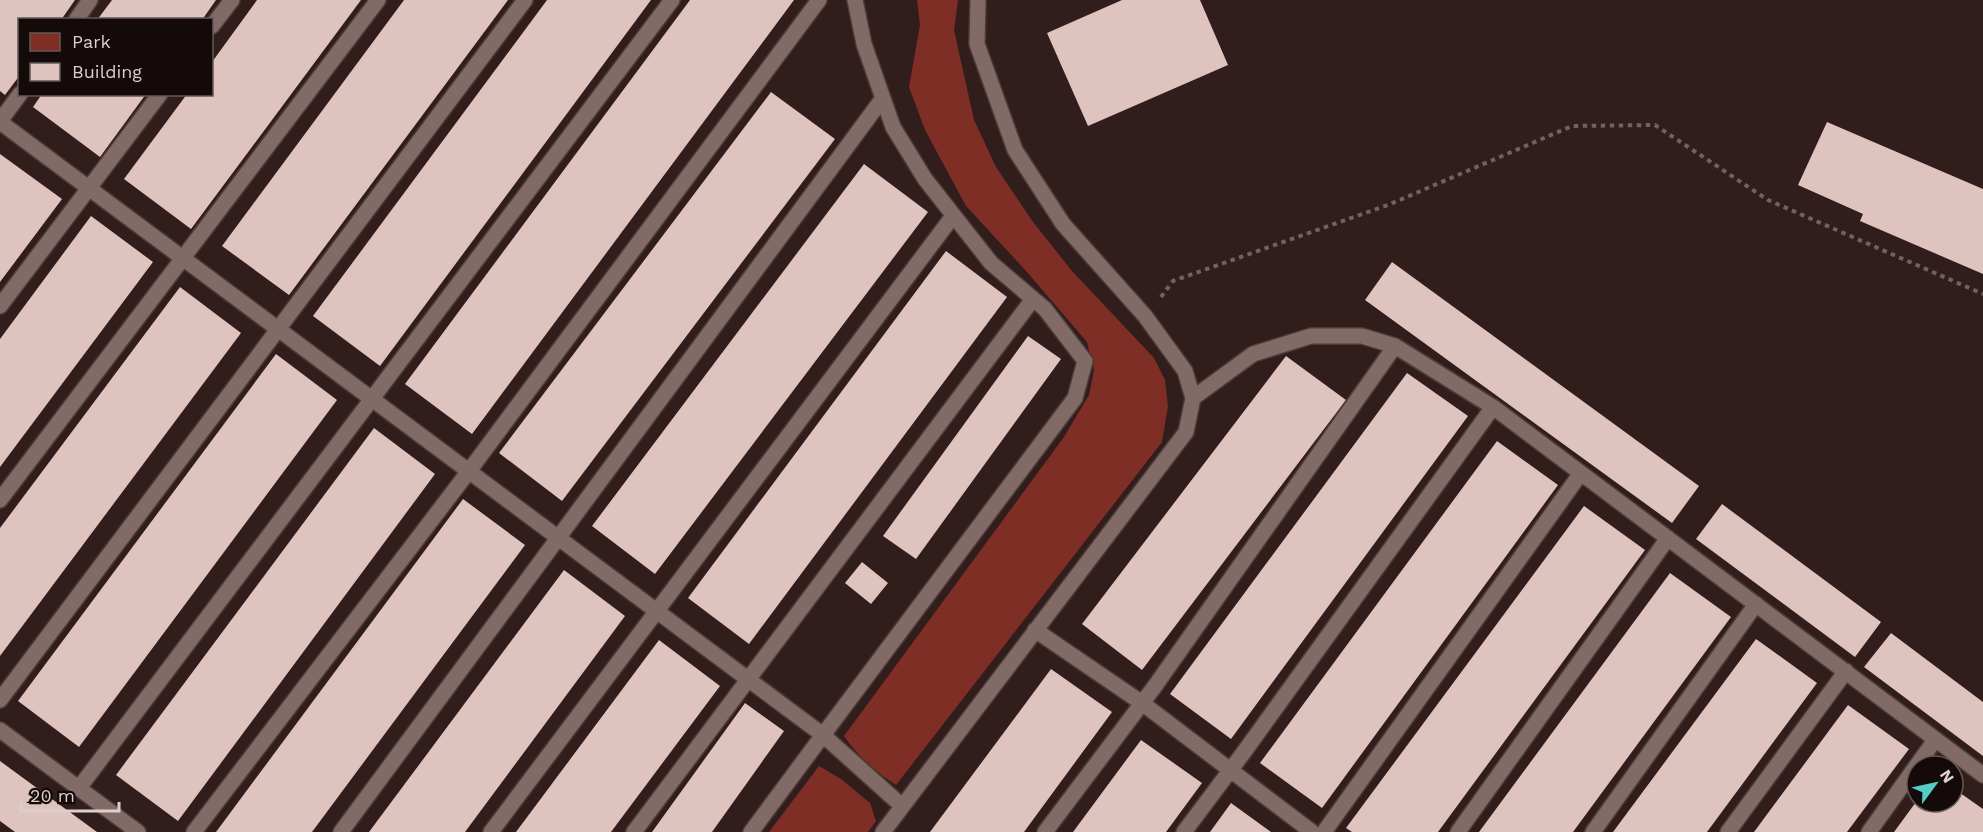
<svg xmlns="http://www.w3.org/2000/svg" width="1983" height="832" font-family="'Work Sans',sans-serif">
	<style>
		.green { fill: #7e2e25 }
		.building { fill: #dec3bf }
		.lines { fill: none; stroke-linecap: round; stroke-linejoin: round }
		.lane-casing { stroke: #4b3b39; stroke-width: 18 }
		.path { stroke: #73615f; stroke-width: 4; stroke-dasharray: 4.5 4.5; stroke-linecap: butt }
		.lane { stroke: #826a66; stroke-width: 15 }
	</style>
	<rect width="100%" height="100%" fill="#311d1b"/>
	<path class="green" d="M917 0H958L954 30 974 120 996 167 1033 222 1072 271 1154 358 1165 380 1168 406 1162 442 896 785C875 771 858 757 844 736L1064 437 1089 395 1094 370 1087 342 1027 272 966 206 925 130 909 87 920 25Z
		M819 766 841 779 870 803 876 821 868 832H769Z"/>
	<path class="building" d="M0 0H75L61 20H20V75L5 95 0 91Z
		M112 0H216L202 20H97Z
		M257 0H361L191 229 124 179 187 94H212V62Z
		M404 0H508L289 295 222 246Z
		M547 0H651L380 366 313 316Z
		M690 0H794L472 434 405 384Z
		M1122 0H1200L1228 65 1088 126 1047 33Z
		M771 92 835 139 562 501 499 453Z
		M42 94H146L100 157 33 107Z
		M1827 122 1983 189V274L1860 221 1863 214 1798 185Z
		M0 154 62 199 0 282Z
		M864 164 928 212 655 574 592 526Z
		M91 216 153 262 0 467V339Z
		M946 251 1007 297 749 644 688 598Z
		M1392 262 1699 486 1672 523 1365 300Z
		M180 287 241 333 0 656V528Z
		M1028 336 1061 359 916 559 883 536Z
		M276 354 337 400 79 747 18 701Z
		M1286 356 1346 400 1142 670 1082 624Z
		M1407 373 1468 416 1231 739 1170 694Z
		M374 428 435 474 178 821 116 775Z
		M1497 441 1558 485 1322 808 1260 763Z
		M463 499 525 545 312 832H216Z
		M1722 504 1881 622 1855 657 1696 539Z
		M1584 506 1645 550 1438 832H1352L1346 828Z
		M862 562 888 583 871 604 845 583Z
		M564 570 625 616 465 832H369Z
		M1670 573 1731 617 1573 832H1479Z
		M1891 633 1983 702V756L1864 667Z
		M1756 639 1817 683 1707 832H1613Z
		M659 640 720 686 611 832H516Z
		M1051 669 1112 712 1024 832H930Z
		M745 703 784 731 712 832H652Z
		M1848 705 1909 749 1847 832H1754Z
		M1141 740 1202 783 1166 832H1073Z
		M0 761 97 832H15L0 821Z
		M1953 788 1983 809V832H1894L1916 802H1953Z
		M1231 803 1271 832H1210Z"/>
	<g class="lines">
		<g class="lane-casing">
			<path id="lane" d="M855 0 864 44 893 127 925 179 991 263 1045 309 1085 361 1075 398 823 735 902 806
				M76 20 90 0
				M212 26 232 0
				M0 121 20 94
				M0 122 823 735 751 832
				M0 306 160 94
				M1193 398 1253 354 1311 336H1362L1395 346 1493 407 1983 775
				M0 500 378 0
				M1035 630 1142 703 1312 832
				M0 700 525 0
				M0 730 138 832
				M79 788 672 0
				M194 832 469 471 819 0
				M341 832 883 98
				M491 832 953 216
				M634 832 1033 299
				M883 832 1186 432 1193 398 1185 371 1145 316 1063 224 1015 150 977 44 978 0
				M1045 832 1155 686 1395 346
				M1184 832 1244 752 1493 407
				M1324 832 1581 473
				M1458 832 1668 538
				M1593 832 1756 604
				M1728 832 1846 671
				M1869 832 1935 740"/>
		</g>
		<path class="path" d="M1161 297 1173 281 1388 205 1572 126 1655 125 1768 200 1983 294"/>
		<use href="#lane" class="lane"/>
	</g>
	<rect x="18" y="18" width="195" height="78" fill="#130a09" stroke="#635957" stroke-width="1.5"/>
	<rect x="30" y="33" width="30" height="18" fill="#7e2e25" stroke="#635957" stroke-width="1.5"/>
	<text x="72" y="48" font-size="18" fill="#dccfcd">Park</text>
	<rect x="30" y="63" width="30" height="18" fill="#dec3bf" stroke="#635957" stroke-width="1.5"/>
	<text x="72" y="78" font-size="18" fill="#dccfcd">Building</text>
	<g transform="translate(1935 784) rotate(57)"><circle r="28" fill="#130a09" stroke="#635957" stroke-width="1.5"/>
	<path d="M0-4.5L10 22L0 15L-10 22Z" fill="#54cdc7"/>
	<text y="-9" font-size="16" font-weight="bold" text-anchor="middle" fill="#dccfcd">N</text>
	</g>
	<path d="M21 802v9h98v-9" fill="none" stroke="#dccfcd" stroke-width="3"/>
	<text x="30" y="802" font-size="18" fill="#dccfcd" stroke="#130a09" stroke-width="4.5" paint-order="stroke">20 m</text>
</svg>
